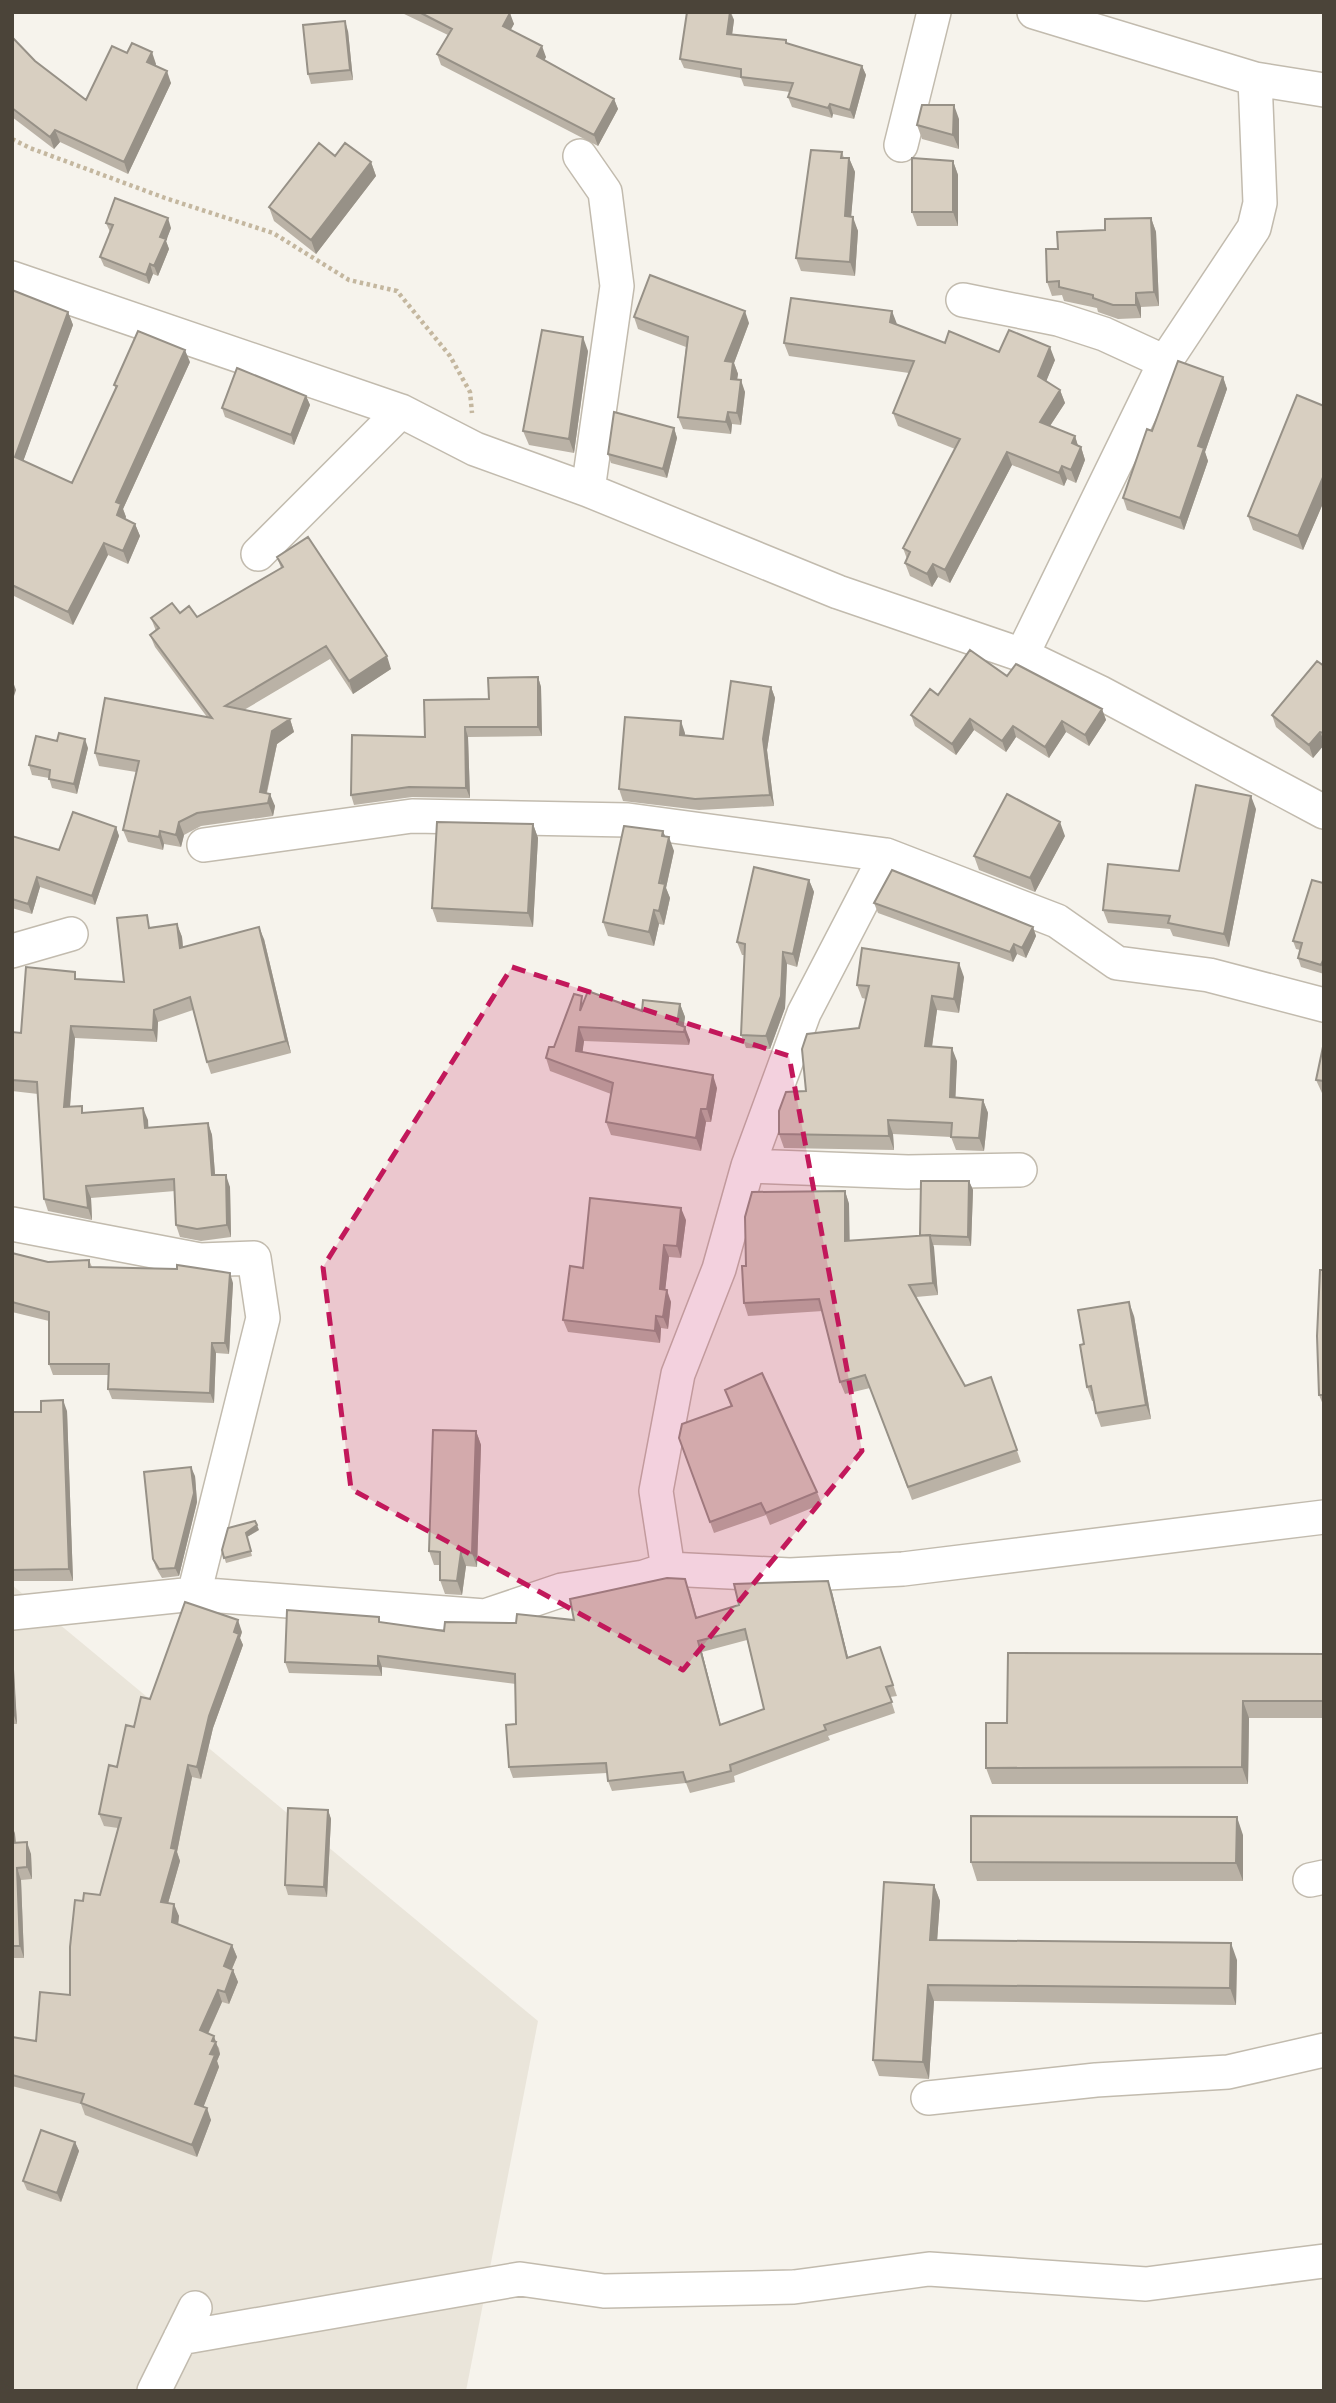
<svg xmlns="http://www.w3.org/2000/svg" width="1336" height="2403" font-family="Manrope,sans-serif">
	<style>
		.residential { fill: #eae5da }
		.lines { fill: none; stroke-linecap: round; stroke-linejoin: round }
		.street-casing { stroke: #c2bbae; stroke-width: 36 }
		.path { stroke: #c4b79f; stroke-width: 4.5; stroke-dasharray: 3.5 3.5; stroke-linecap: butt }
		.street { stroke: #fff; stroke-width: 33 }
		.wall { fill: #bab2a6; fill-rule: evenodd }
		.shaded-wall { fill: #979187 }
		.building { fill: #d8cfc1; stroke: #979187; stroke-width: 2; fill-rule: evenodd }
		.marked { fill: #c2185b; fill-opacity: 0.2; stroke: #c2185b; stroke-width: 5; stroke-dasharray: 14 9; stroke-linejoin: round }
	</style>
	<rect width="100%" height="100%" fill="#f6f3ec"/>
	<path class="residential" d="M12 1585 538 2021 466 2391H12Z"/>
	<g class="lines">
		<g class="street-casing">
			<path id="street" d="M1034 12 1255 79 1324 90
				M901 145 934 12
				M580 156 605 192 617 286 588 490
				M12 278 401 411 475 449 588 490 838 592 1022 655 1099 692 1324 812
				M963 300 1058 319 1104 334 1165 362
				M258 554 401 411
				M1022 655 1165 362 1254 228 1260 203 1255 79
				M204 845 412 816 628 820 886 855 1057 921 1117 963 1209 975 1324 1005
				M12 951 71 934
				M748 1166 908 1172 1020 1170
				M12 1224 200 1260 254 1258 263 1318 194 1594
				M668 1569 656 1491 678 1374 719 1269 748 1166 804 1013 886 855
				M12 1613 194 1594 485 1616 562 1590 644 1577 668 1569 790 1575 903 1569 1324 1517
				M1310 1880 1324 1877
				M928 2098 1096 2080 1228 2072 1324 2050
				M180 2338 520 2279 604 2291 794 2287 929 2269 1146 2284 1324 2261
				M154 2391 195 2308"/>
		</g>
		<path class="path" d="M12 139 30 148 165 198 273 233 349 280 397 291 450 356 470 392 472 413"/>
		<use href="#street" class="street"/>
	</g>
	<path class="wall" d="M400 12H508L514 24 510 30 546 57 544 60 614 99 618 109 598 146 441 65 437 54 448 35Z
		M687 12H731L734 20 732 34 787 44 862 66 866 75 854 119 833 114 832 118 792 107 788 97 790 92 744 86 741 78 684 68 680 59Z
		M348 31 353 80 311 84 308 74Z
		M12 37 35 61 86 100 127 53 156 64 155 66 171 83 128 174 60 142 54 149 12 117Z
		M959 119V149L922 139 917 125Z
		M842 152 844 158H849L855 172 851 216 858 231 855 276 801 271 796 258Z
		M335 156 371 162 376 176 316 254 274 221 269 207Z
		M953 161 958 175V226H917L912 212Z
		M1151 218 1156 232 1159 306 1141 307V318L1118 319 1098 312 1097 308 1064 301 1062 295 1052 296 1047 282 1058 249 1105 230Z
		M106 223 171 228 166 241 169 249 158 276 153 274 149 284 104 266 100 257 110 232Z
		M12 290 68 312 73 325 23 461 72 483 116 389 114 385 190 362 123 509 126 517 125 519 135 524 140 536 128 564 108 555 73 625 12 595Z
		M634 317 749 323 734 363 738 374 737 380 745 392 741 425 732 424 731 434 683 429 678 417 686 347 638 329Z
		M897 325 945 343 999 352 1055 360 1046 381 1060 390 1065 403 1050 426 1075 436 1078 446 1081 447 1085 460 1076 483 1067 479 1064 486 1012 465 950 583 938 577 932 587 910 576 905 563 907 559 903 548 955 449 898 426 893 413 909 373 789 356 784 343Z
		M588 351 574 453 529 445 523 431Z
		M1223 377 1227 389 1205 452 1208 461 1184 530 1127 510 1123 498 1152 431Z
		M306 396 310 405 294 445 225 417 222 408Z
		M1324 406V501L1303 550 1253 530 1248 516Z
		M674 428 677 438 667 478 611 463 608 454Z
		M277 557 391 669 353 694 330 659 244 710 290 719 294 732 277 744 267 793 275 806 273 816 201 826 184 835 181 847 164 844 163 850 128 842 123 830 136 772 99 766 95 753 207 717 155 647 150 635 156 631 151 618 180 613 197 617 281 568Z
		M1324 666V745L1313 758 1276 727 1272 715Z
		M1007 676 1102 709 1106 720 1089 746 1066 732 1049 758 1016 737 1006 752 974 730 956 755 915 726 911 715 938 695Z
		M538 677 541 687 542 736 468 737 470 798 412 797 354 805 351 795 425 737 489 699Z
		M771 687 775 698 767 750 774 806 699 810 623 801 619 789 685 733V735L723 739Z
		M88 748 77 794 52 788 49 778 32 775 29 765Z
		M1256 809 1229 947 1173 936 1170 929 1108 923 1103 910 1179 871Z
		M533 824 538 838 533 927 437 922 432 908Z
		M116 827 119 836 95 905 40 887 32 914 12 908V836L59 850Z
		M663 831 665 836 674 851 666 888 670 898 664 925 659 924 654 946 608 936 603 922Z
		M1065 836 1035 892 979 870 974 856Z
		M1324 867V974L1301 967 1298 958 1300 950 1296 949 1293 941 1323 883Z
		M809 880 814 892 797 967 787 964 785 1008 770 1049 746 1048 741 1035 745 955H742L737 942Z
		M874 903 1033 927 1036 936 1026 958 1017 954 1013 962 878 913Z
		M177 924 182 937 183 947 264 939 291 1053 211 1074 207 1062 193 1010 158 1022 157 1042 75 1038 70 1107 84 1113 148 1120V1128L208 1123 212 1135 215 1175 230 1187 231 1237 201 1241 180 1237 176 1225 175 1191 91 1198 92 1220 48 1211 44 1199 38 1094 12 1091V1032L21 1033 78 979 124 982 152 927Z
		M964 977 959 1013 937 1010 932 1047 957 1061 955 1097 983 1100 988 1113 984 1151 956 1150 951 1137 893 1134 894 1150 784 1148 779 1134 806 1091 859 1028 866 999 862 998 857 985Z
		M584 1001 642 1011 680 1004 685 1017 683 1027 690 1040 689 1045 584 1041 582 1052 717 1088 711 1122H706L701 1151 611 1135 606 1122 611 1094 550 1071 546 1058 554 1047Z
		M1324 1042V1094L1322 1093 1316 1080Z
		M969 1181 973 1190 971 1246 933 1245 938 1295 916 1297 965 1386 991 1377 1021 1462 912 1500 870 1388 845 1394 840 1382 823 1311 748 1316 744 1303 746 1266 845 1191 849 1204V1241L920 1236Z
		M686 1220 681 1258 669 1257 665 1290 671 1302 668 1329 661 1328 660 1343 568 1332 563 1320 583 1268Z
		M12 1253 48 1262 89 1260 92 1267 233 1283 229 1354 216 1353 214 1403 112 1399 108 1389V1375H53L49 1364V1321L12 1312Z
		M1324 1270V1407L1319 1395Z
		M1134 1316 1151 1419 1101 1427 1096 1413 1094 1401H1092L1087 1387 1084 1344Z
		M725 1390 817 1492 822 1504 770 1525 766 1515 714 1533 679 1438 731 1407Z
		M67 1411 73 1581H12V1412Z
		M476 1431 481 1445 477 1567 466 1566 462 1595 445 1594 440 1580V1565H434L429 1551Z
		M195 1476 197 1502 179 1576 162 1578 156 1568 153 1559Z
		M259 1530 247 1537 252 1556 226 1563 222 1550Z
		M689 1589 697 1618 832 1592 848 1658 880 1647 897 1696 890 1697 895 1713 828 1736 830 1740 734 1776 735 1782 690 1793 686 1783 612 1791 608 1781 607 1773 513 1778 509 1767 516 1724V1684L382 1667V1676L289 1673 285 1662 381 1622 444 1631 516 1623 574 1620ZM747 1640 764 1709 721 1725 702 1652Z
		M242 1632 240 1638 243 1645 213 1728 201 1779 192 1777 177 1852 180 1861 168 1903 179 1916 178 1924 232 1945 237 1957 232 1969 233 1970 238 1982 229 2004 222 2002 208 2034 219 2048 220 2054 217 2061 219 2067 203 2107 211 2120 197 2157 85 2115 81 2104 12 2086V2037L36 2041 70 1995 83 1901 100 1895 118 1828 104 1826 99 1814 117 1767 134 1727 150 1699Z
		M12 1648 17 1724H12Z
		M1324 1654V1718H1249L1248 1784H992L986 1768 1007 1723Z
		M328 1810 331 1819 327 1897 288 1895 285 1885Z
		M12 1825 15 1834 16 1842 31 1854 32 1879 21 1880 24 1958H12Z
		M1243 1835V1881H977L971 1862Z
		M934 1885 940 1901 937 1940 1237 1960 1236 2005 934 2001 929 2079 879 2076 873 2060Z
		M75 2142 79 2151 61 2202 27 2190 23 2181Z"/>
	<path class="shaded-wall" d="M730 12 734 20 731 43 727 34Z
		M510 13 514 24 507 37 503 26Z
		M345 21 348 31 353 80 350 70Z
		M542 46 546 57 541 67 537 56Z
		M152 52 156 64 152 74 147 62Z
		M862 66 866 75 854 119 850 110Z
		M167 71 171 83 128 174 124 162Z
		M614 99 618 109 598 146 594 135Z
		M830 104 833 114 832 118 828 108Z
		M954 105 959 119V149L953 135Z
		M55 130 60 142 54 149 50 137Z
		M849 158 855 172 850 230 845 216Z
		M953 161 958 175V226L953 212Z
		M371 162 376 176 316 254 311 240Z
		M853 217 858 231 855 276 850 262Z
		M168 218 171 228 166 241 169 249 158 276 154 266 160 237Z
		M1151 218 1156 232 1159 306 1154 292Z
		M150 264 153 274 149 284 146 275Z
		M1136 293 1141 307V318L1136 305Z
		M745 311 749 323 734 363 738 374 735 391 725 361Z
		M892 311 897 324 890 322Z
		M68 312 73 325 20 470 15 457Z
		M583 337 588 351 574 453 569 439Z
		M1050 347 1055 360 1043 389 1038 376Z
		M185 350 190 362 123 509 126 517 121 527 117 515 116 502Z
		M1223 377 1227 389 1205 452 1208 461 1184 530 1180 518 1198 446Z
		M741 380 745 392 741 425 737 413Z
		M1060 390 1065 403 1044 435 1040 422Z
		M306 396 310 405 294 445 291 435Z
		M728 412 732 424 731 434 726 422Z
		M674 428 677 438 667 478 663 469Z
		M1075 436 1079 449 1072 443Z
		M1081 447 1085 460 1076 483 1071 470Z
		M1007 452 1012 465 950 583 945 570Z
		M1062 466 1067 479 1064 486 1059 473Z
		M1324 475V501L1303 550 1298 536Z
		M135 524 140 536 128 564 123 551Z
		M104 543 108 555 73 625 68 612Z
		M933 564 938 577 932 587 927 574Z
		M387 656 391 669 353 694 349 681Z
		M538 677 541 687 542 736 538 727Z
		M12 679 16 690 12 702Z
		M771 687 775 698 767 750 774 806 770 795 763 739Z
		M1102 709 1106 720 1089 746 1085 735Z
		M290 719 294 732 277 744 264 804 260 792 272 731Z
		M970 719 974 730 956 755 952 744Z
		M681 721 685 733 684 746 680 735Z
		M1062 721 1066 732 1049 758 1045 747Z
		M1013 726 1016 737 1006 752 1002 741Z
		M465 727 468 737 470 798 466 788Z
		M1320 732 1324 741V745L1313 758 1309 745Z
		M85 739 88 748 77 794 74 784Z
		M270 794 275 806 273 816 268 803Z
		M1251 796 1256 809 1229 947 1224 934Z
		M179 822 184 835 181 847 176 835Z
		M1060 822 1065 836 1035 892 1030 878Z
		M533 824 538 838 533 927 528 913Z
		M116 827 119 836 95 905 92 896Z
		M160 831 164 844 163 850 159 837Z
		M663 831 668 844 669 837 674 851 666 888 670 898 664 925 659 911Z
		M37 877 40 887 32 914 28 904Z
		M809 880 814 892 797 967 793 954Z
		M654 910 659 924 654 946 649 932Z
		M177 924 182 937 184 960 180 948Z
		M259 927 264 939 291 1053 286 1041Z
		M1033 927 1036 936 1026 958 1022 948Z
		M1014 944 1017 954 1013 962 1010 952Z
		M783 952 787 964 785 1008 770 1049 766 1036Z
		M959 963 964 977 959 1013 954 999Z
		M932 996 937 1010 930 1060 925 1046Z
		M680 1004 685 1017 683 1032 677 1024Z
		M154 1010 158 1022 157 1042 153 1030Z
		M71 1026 75 1038 69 1119 64 1107Z
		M579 1027 584 1041 581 1064 576 1051Z
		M685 1027 690 1040 689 1045 684 1032Z
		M952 1048 957 1061 955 1110 950 1097Z
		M713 1075 717 1088 711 1122 707 1109Z
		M983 1100 988 1113 984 1151 979 1138Z
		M143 1108 148 1120 149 1140 145 1128Z
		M701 1109 706 1122 701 1151 696 1138Z
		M888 1120 893 1134 894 1150 889 1136Z
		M208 1123 212 1135 216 1187 212 1175Z
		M226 1175 230 1187 231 1237 227 1225Z
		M969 1181 973 1190 971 1246 968 1237Z
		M86 1186 91 1198 92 1220 88 1208Z
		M845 1191 849 1204 850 1254 845 1241Z
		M681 1208 686 1220 681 1258 677 1246Z
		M930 1235 934 1247 938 1295 933 1283Z
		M664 1245 669 1257 664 1301 660 1289Z
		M230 1273 233 1283 229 1354 225 1343Z
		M667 1290 671 1302 668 1329 663 1317Z
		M1129 1302 1134 1316 1151 1419 1146 1405Z
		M656 1316 661 1328 660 1343 655 1331Z
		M212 1343 216 1353 214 1403 210 1393Z
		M63 1400 67 1411 73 1581 69 1569Z
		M476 1431 481 1445 477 1567 472 1553Z
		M191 1467 195 1476 197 1502 179 1576 175 1568Z
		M257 1525 259 1530 247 1537 252 1556 246 1533Z
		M461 1552 466 1566 462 1595 457 1581Z
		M828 1581 832 1592 851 1669 847 1658Z
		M238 1620 242 1632 240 1638 243 1645 213 1728 201 1779 197 1767 209 1716Z
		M698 1641 702 1652 723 1736 720 1725Z
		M12 1648 13 1651 17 1724 12 1710Z
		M378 1656 382 1667V1676L378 1666Z
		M1243 1701 1249 1718 1248 1784 1242 1767Z
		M188 1765 192 1777 177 1852 180 1861 165 1914 161 1902Z
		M328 1810 331 1819 327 1897 324 1887Z
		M1237 1817 1243 1835V1881L1236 1863Z
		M12 1825 15 1834 16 1855 12 1844Z
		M27 1842 31 1854 32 1879 27 1867Z
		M17 1868 21 1880 24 1958 20 1946Z
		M934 1885 940 1901 936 1956 930 1940Z
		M174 1904 179 1916 177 1934 172 1922Z
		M1231 1943 1237 1960 1236 2005 1230 1988Z
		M232 1945 237 1957 228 1978 224 1966Z
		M233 1970 238 1982 229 2004 225 1992Z
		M928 1985 934 2001 929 2079 923 2062Z
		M218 1990 222 2002 204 2042 200 2030Z
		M214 2036 220 2054 217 2061 219 2067 200 2116 195 2104 210 2054 212 2041Z
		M207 2108 211 2120 197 2157 192 2145Z
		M75 2142 79 2151 61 2202 57 2193Z"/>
	<path class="building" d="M419 12H508L510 13 503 26 542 46 537 56 614 99 594 135 437 54 452 29Z
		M687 12H730L727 34 786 40V43L862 66 850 110 830 104 828 108 788 97 793 83 741 77V69L680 59Z
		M345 21 350 70 308 74 303 25Z
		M12 37 35 61 86 100 112 46 127 53 132 43 152 52 147 62 167 71 124 162 55 130 50 137 12 108Z
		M922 105H954L953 135 917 125Z
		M319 143 335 156 345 143 371 162 311 240 269 207Z
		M811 150 842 152 841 158H849L845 216 853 217 850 262 796 258Z
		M912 158 953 161V212H912Z
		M115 198 168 218 160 237 166 239 154 266 150 264 146 275 100 257 113 225 106 223Z
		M1151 218 1154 292 1136 293V305H1113L1093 298V295L1059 287V281L1047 282 1046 249H1058L1057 232 1105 230V219Z
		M650 275 745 311 725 361 733 362 731 379 741 380 737 413 728 412 726 422 678 417 688 337 634 317Z
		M12 290 68 312 15 457 72 483 117 386 114 385 138 331 185 350 116 502 121 504 117 515 135 524 123 551 104 543 68 612 12 585Z
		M791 298 892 311 890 322 945 343 949 331 999 352 1009 330 1050 347 1038 376 1060 390 1040 422 1075 436 1072 443 1081 447 1071 470 1062 466 1059 473 1007 452 945 570 933 564 927 574 905 563 910 552 903 548 960 439 893 413 914 361 784 343Z
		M542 330 583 337 569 439 523 431Z
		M1178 361 1223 377 1198 446 1204 448 1180 518 1123 498 1147 429 1152 431Z
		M237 368 306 396 291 435 222 408Z
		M1297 395 1324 406V475L1298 536 1248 516Z
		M614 412 674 428 663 469 608 454Z
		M308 537 387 656 349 681 326 646 225 706 290 719 272 731 260 792 270 794 268 803 197 813 179 822 176 835 160 831 159 837 123 830 139 761 95 753 105 698 212 718 150 635 159 628 151 618 172 603 180 613 189 606 197 617 283 567 277 557Z
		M970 650 1007 676 1016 664 1102 709 1085 735 1062 721 1045 747 1013 726 1002 741 970 719 952 744 911 715 930 689 938 695Z
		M1317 661 1324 666V733L1320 732 1309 745 1272 715Z
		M538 677V727H465L466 788 409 787 351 795 352 735 425 737 424 700 489 699 488 678Z
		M731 681 771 687 763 739 770 795 695 799 619 789 625 717 681 721 680 735 723 739Z
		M59 733 85 739 74 784 49 779 50 770 29 765 36 736 57 741Z
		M1196 785 1251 796 1224 934 1168 923 1170 916 1103 910 1108 864 1179 871Z
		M1007 794 1060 822 1030 878 974 856Z
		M73 812 116 827 92 896 37 877 28 904 12 899V836L59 850Z
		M437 822 533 824 528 913 432 908Z
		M624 826 663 831 662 836 669 837 659 883 665 884 659 911 654 910 649 932 603 922Z
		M754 867 809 880 793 954 783 952 781 996 766 1036 741 1035 745 944 737 942Z
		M1324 867V958L1321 965 1298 958 1302 943 1293 941 1312 880 1323 883Z
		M892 870 1033 927 1022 948 1014 944 1010 952 874 903Z
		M147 915 149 928 177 924 180 948 259 927 286 1041 207 1062 190 997 154 1010 153 1030 71 1026 64 1107 82 1106V1113L143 1108 145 1128 208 1123 212 1175H226L227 1225 197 1229 176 1225 174 1179 86 1186 88 1208 44 1199 37 1082 12 1080V1032L21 1033 26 967 75 972V979L124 982 117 918Z
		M862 948 959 963 954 999 932 996 925 1046 952 1048 950 1097 983 1100 979 1138 951 1137 952 1123 888 1120 889 1136 779 1134V1111L786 1092 806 1091 802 1049 807 1034 859 1028 869 986 857 985Z
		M588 991 642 1011 643 1000 680 1004 677 1024 685 1027 684 1032 579 1027 576 1051 713 1075 707 1109H701L696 1138 606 1122 613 1083 546 1058 549 1047H554L574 994 582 996 580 1011Z
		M1324 1042V1081L1316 1080Z
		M921 1181H969L968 1237 920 1235Z
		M845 1191V1241L930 1235 933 1283 909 1285 965 1386 991 1377 1017 1450 908 1487 865 1375 840 1382 819 1299 744 1303 742 1266H746L745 1217 752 1192Z
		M590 1198 681 1208 677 1246 664 1245 660 1289 667 1290 663 1317 656 1316 655 1331 563 1320 570 1266 583 1268Z
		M12 1253 48 1262 89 1260V1267L177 1269V1265L230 1273 225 1343H212L210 1393 108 1389 109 1364H49V1312L12 1302Z
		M1320 1270H1324V1395H1319L1317 1336Z
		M1129 1302 1146 1405 1096 1413 1091 1386 1087 1387 1080 1345 1084 1344 1078 1310Z
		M762 1373 817 1492 766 1513 761 1503 710 1522 679 1438 682 1424 732 1406 725 1390Z
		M63 1400 69 1569 12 1570V1412H41V1401Z
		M433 1430 476 1431 472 1553 461 1552 457 1581 440 1580V1552L429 1551Z
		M191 1467 194 1493 175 1568 159 1569 153 1559 144 1472Z
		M255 1521 257 1525 246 1533 251 1551 224 1558 222 1550 228 1528Z
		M667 1578 685 1579 696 1618 739 1605 734 1584 828 1581 847 1658 880 1647 893 1685 886 1687 892 1702 824 1725 826 1730 730 1765 731 1771 686 1782 683 1772 608 1781 606 1763 509 1767 506 1725 516 1724 515 1674 378 1656V1666L285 1662 287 1610 379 1617V1622L444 1631 445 1622 516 1623 517 1614 574 1620 570 1599ZM745 1629 764 1709 720 1725 698 1641Z
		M185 1602 238 1620 234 1632 239 1634 209 1716 197 1767 188 1765 171 1848 176 1849 161 1902 174 1904 172 1922 232 1945 224 1966 233 1970 225 1992 218 1990 200 2030 214 2036 212 2041 216 2042 210 2054 215 2055 195 2104 207 2108 192 2145 81 2103 84 2094 12 2075V2037L36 2041 40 1992 70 1995V1947L75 1900 83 1901 84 1893 100 1895 121 1818 99 1814 109 1765 117 1767 126 1725 134 1727 141 1697 150 1699Z
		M1008 1653 1324 1654V1701H1243L1242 1767 986 1768V1723H1007Z
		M288 1808 328 1810 324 1887 285 1885Z
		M971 1816 1237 1817 1236 1863 971 1862Z
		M27 1842V1867L17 1868 20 1946H12V1843Z
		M884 1882 934 1885 930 1940 1231 1943 1230 1988 928 1985 923 2062 873 2060Z
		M41 2130 75 2142 57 2193 23 2181Z"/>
	<path class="marked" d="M512 967 789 1056 862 1451 683 1670 351 1489 323 1267Z"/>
	<rect width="1336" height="2403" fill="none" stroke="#4b4439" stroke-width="28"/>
</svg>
